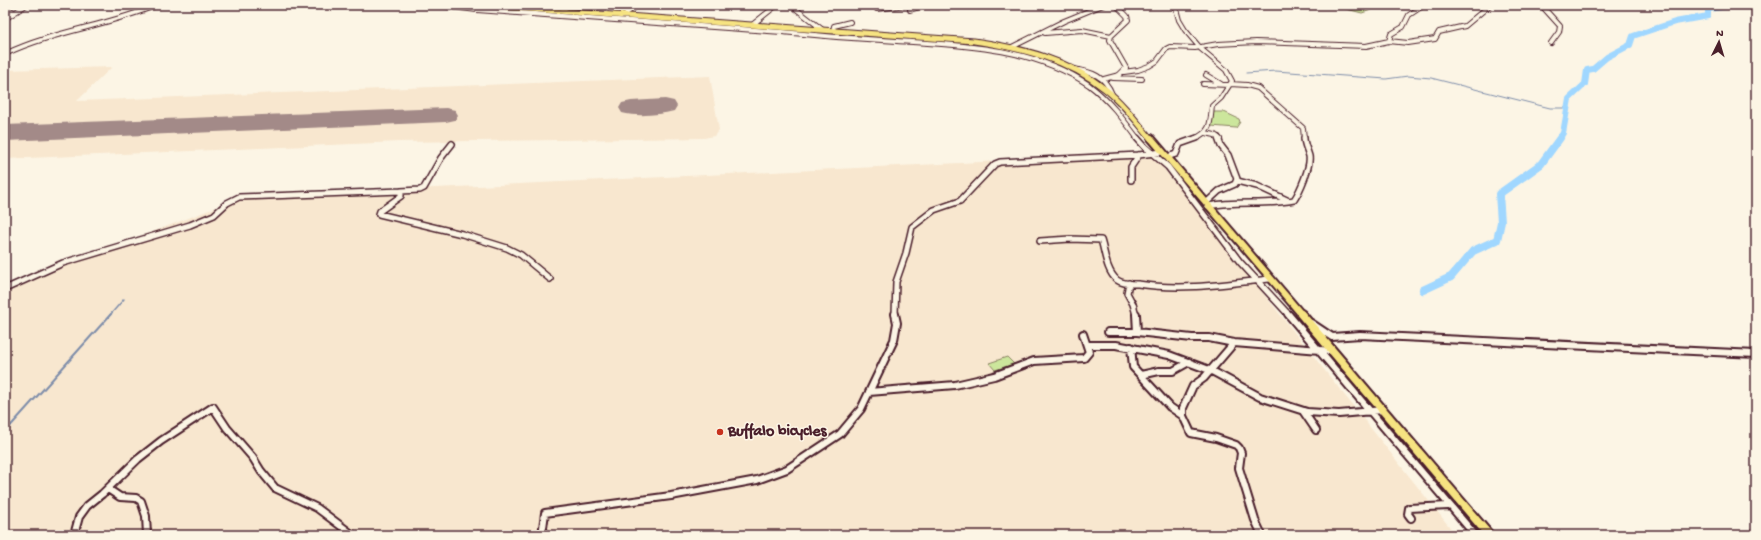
<svg xmlns="http://www.w3.org/2000/svg" width="1761" height="540" font-family="'Gochi Hand',sans-serif">
	<style>
		.built { fill: #f8e7cf }
		.green { fill: #cce69c; stroke: #8b8264 }
		.lines { fill: none; stroke-linecap: round; stroke-linejoin: round }
		.stream-far2 { stroke: #7e8daa; stroke-width: 1 }
		.stream-far1 { stroke: #7e8daa; stroke-width: 1.5 }
		.stream { stroke: #7e8daa; stroke-width: 2 }
		.river-far1 { stroke: #a0d7ff; stroke-width: 6 }
		.river { stroke: #a0d7ff; stroke-width: 8 }
		.runway { fill: #a38a88; fill-rule: evenodd }
		.minor-far2-casing { stroke: #4a1f2b; stroke-width: 6 }
		.minor-far1-casing { stroke: #4a1f2b; stroke-width: 8 }
		.minor-casing { stroke: #4a1f2b; stroke-width: 10 }
		.major-far2-casing { stroke: #4a1f2b; stroke-width: 7 }
		.major-far1-casing { stroke: #4a1f2b; stroke-width: 10 }
		.major-casing { stroke: #4a1f2b; stroke-width: 12 }
		.minor-far2 { stroke: #fcf5e5; stroke-width: 4 }
		.minor-far1 { stroke: #fcf5e5; stroke-width: 5 }
		.minor { stroke: #fcf5e5; stroke-width: 6 }
		.major-far2 { stroke: #f6e381; stroke-width: 5 }
		.major-far1 { stroke: #f6e381; stroke-width: 6 }
		.major { stroke: #f6e381; stroke-width: 8 }
		.poi-dot { fill: #c8321e; stroke: #fcf5e5; stroke-width: 1.5 }
		.labels { text-anchor: middle; dominant-baseline: central; stroke-width: 3; stroke-linejoin: round; paint-order: stroke }
		.near-poi-label { font-size: 16px; font-weight: bold; fill: #4a1f2b; stroke: #fcf5e5; text-anchor: start }
	</style>
	<rect width="100%" height="100%" fill="#fcf5e5"/>
	<filter id="ink" filterUnits="userSpaceOnUse"><feTurbulence type="fractalNoise" baseFrequency=".025" numOctaves="2"/><feDisplacementMap in="SourceGraphic" scale="8" xChannelSelector="R" yChannelSelector="G"/><feConvolveMatrix kernelMatrix="1 2 1 2 8 2 1 2 1" color-interpolation-filters="sRGB"/></filter>
	<g filter="url(#ink)">
		<path class="built" d="M112 67 77 101 710 76 719 130 714 136 704 138 399 142 5 159V70Z
			M1152 154 1456 535H5V289L243 197Z"/>
		<path class="green" d="M1331 5H1379L1377 8 1362 13Z
			M1213 112H1224L1239 119 1240 122 1236 128 1211 126Z
			M1007 357 1014 364 995 370 989 363Z"/>
		<g class="lines">
			<path class="stream-far2" d="M1246 73 1276 71 1386 79 1408 76 1431 78 1550 108H1566"/>
			<path class="stream-far1" d="M110 315 124 299"/>
			<path class="stream" d="M5 432 111 314"/>
			<path class="river-far1" d="M1559 139 1563 133 1569 99 1585 84 1587 70 1593 69 1607 57 1630 45 1633 36 1675 22 1708 16V9L1735 5 1756 6"/>
			<path class="river" d="M1423 290 1451 277 1473 251 1497 240 1501 222 1499 194 1541 164 1560 138"/>
			<path class="runway" d="M665 99 674 101 677 106 674 111C658 115 638 117 622 113L619 108 622 103 631 101Z
				M446 108 455 110 458 115 455 120 446 122 5 141V125Z"/>
			<g class="minor-far2-casing">
				<path id="minor-far2" d="M436 5 477 10 782 32C820 36 858 39 897 41 962 45 1033 47 1089 85 1108 99 1124 120 1138 139
					M791 5 823 30
					M1175 5 1179 20 1185 30 1201 49 1226 70 1232 81 1221 98 1212 106C1210 123 1212 131 1194 139
					M1541 5 1560 26 1559 32 1551 43
					M5 8 15 12
					M877 9 905 5
					M910 10 926 5
					M561 11 568 5
					M621 16 639 5
					M5 19 26 5
					M752 25 777 5
					M833 31 834 26 850 22
					M1045 33 1082 30 1111 36
					M1389 41 1408 43 1435 39 1439 32 1465 26 1490 5
					M1012 47 1064 21 1103 5
					M5 54C53 31 108 26 157 5
					M1074 69C1092 72 1105 76 1112 94
					M1124 72 1138 70 1149 66 1157 61 1166 49 1170 47 1195 48 1218 44 1256 42 1366 46 1389 41 1391 34 1403 27 1409 15 1424 5
					M1206 75 1221 84
					M1113 78 1142 79
					M1104 79 1119 75 1126 68 1110 40 1111 36 1128 20 1127 16 1116 5
					M1203 84 1229 85
					M1230 84 1247 85 1258 88 1303 128 1304 139
					M1206 133 1215 135 1220 139"/>
			</g>
			<g class="minor-far1-casing">
				<path id="minor-far1" d="M1137 138 1145 147 1168 167 1240 262 1289 315
					M1167 157 1176 154 1180 144 1197 138
					M1131 180V167L1139 155
					M1237 181 1257 186 1287 200
					M401 191 420 190 424 188 441 158 452 144
					M1206 203 1219 191 1235 184 1237 179 1228 155 1221 146 1218 138
					M1208 206C1237 200 1265 206 1294 200 1300 191 1311 166 1309 156 1307 149 1304 144 1304 138
					M1040 241 1070 239 1101 240C1105 252 1106 271 1117 280 1122 284 1131 284 1138 284 1182 291 1226 284 1270 279
					M1129 283 1127 293 1133 304 1136 315
					M5 289 63 263 190 225 214 215 227 203 239 197 401 191V196L380 211 379 214 462 234 507 248 521 255 550 279
					M895 315 896 282 906 253 912 227 934 210 960 201 995 164 1000 162 1139 155 1162 152"/>
			</g>
			<g class="minor-casing">
				<path id="minor" d="M1136 314 1137 332
					M1288 314 1475 535
					M1311 323 1332 337 1360 335 1756 354
					M1108 332H1137L1192 338H1209L1234 343 1332 351
					M1234 343 1204 378 1193 386 1183 408V416L1191 433 1216 438 1236 445 1239 448 1241 453 1239 468 1255 520 1262 535
					M1088 345H1116L1169 355 1212 371 1260 397 1307 412 1339 414 1383 410
					M1131 347 1133 367 1170 407 1183 416
					M1141 375 1159 371H1173L1189 362
					M869 392 955 385 994 376 1034 361 1084 358 1089 352 1083 334
					M1303 411 1316 430
					M108 489 120 497 136 498 141 501 146 516 147 535
					M1411 518 1408 514 1409 508 1448 506
					M74 535 79 517 87 506 102 494 138 459 161 441 213 407 227 428 253 458 261 471 275 488 317 508 353 535
					M542 535 545 513 671 496 757 480 787 469 840 434 861 409 894 340 897 323 895 314"/>
			</g>
			<g class="major-far2-casing">
				<path id="major-far2" d="M474 5 974 41C1021 48 1068 59 1105 89 1123 103 1137 122 1151 139"/>
			</g>
			<g class="major-far1-casing">
				<path id="major-far1" d="M1151 138 1302 315"/>
			</g>
			<g class="major-casing">
				<path id="major" d="M1301 314 1489 535"/>
			</g>
			<use href="#minor-far2" class="minor-far2"/>
			<use href="#minor-far1" class="minor-far1"/>
			<use href="#minor" class="minor"/>
			<use href="#major-far2" class="major-far2"/>
			<use href="#major-far1" class="major-far1"/>
			<use href="#major" class="major"/>
		</g>
	</g>
	<circle class="poi-dot" cx="720" cy="432" r="4"/>
	<g class="labels">
		<g class="near-poi-label">
			<text x="728" y="432">Buffalo bicycles</text>
		</g>
	</g>
	<rect width="1761" height="540" fill="none" stroke="#fcf5e5" stroke-width="20"/>
	<rect x="10" y="10" width="1741" height="520" fill="none" stroke="#4a1f2b" stroke-width="1.5" filter="url(#ink)"/>
	<g transform="translate(1719 42) rotate(5)" stroke="#fcf5e5" stroke-width="3" paint-order="stroke">
	<path d="M0-3L7 15L0 10L-7 15Z" fill="#4a1f2b"/>
	<text y="-6" font-size="11" font-weight="bold" text-anchor="middle" fill="#4a1f2b">N</text>
	</g>
</svg>
